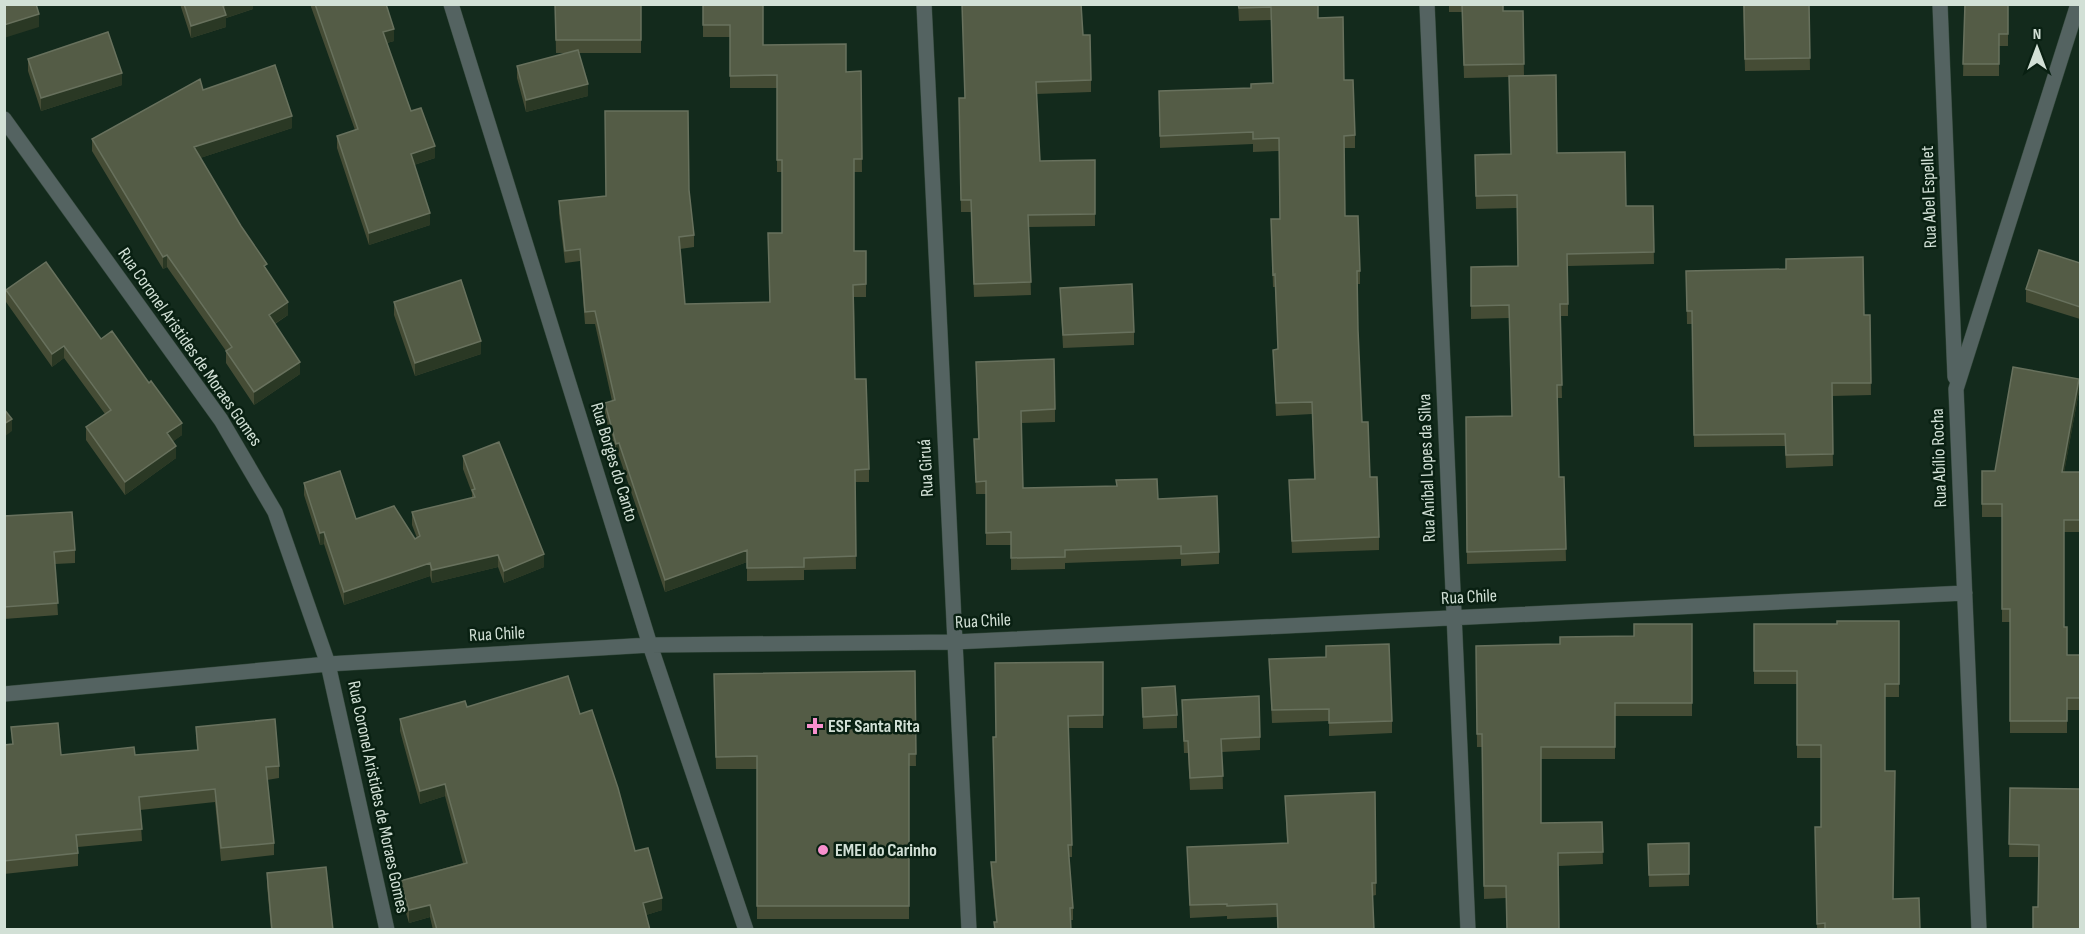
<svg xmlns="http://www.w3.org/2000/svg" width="2085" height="934" font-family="'Sofia Sans Condensed',sans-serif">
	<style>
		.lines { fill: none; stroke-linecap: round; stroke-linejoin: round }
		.street-casing { stroke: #32473a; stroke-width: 16 }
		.street { stroke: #546361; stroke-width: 15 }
		.wall { fill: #454c35 }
		.shaded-wall { fill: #2a3824 }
		.building { fill: #545c46; stroke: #68715d; stroke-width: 1.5 }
		.poi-dot { fill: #f790cd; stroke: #092012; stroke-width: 2 }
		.labels { text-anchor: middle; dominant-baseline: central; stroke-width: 5; stroke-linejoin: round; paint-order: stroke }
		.street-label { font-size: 18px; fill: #d2e0d6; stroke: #092012 }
		.poi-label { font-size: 18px; font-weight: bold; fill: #d2e0d6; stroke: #092012; text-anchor: start }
	</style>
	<rect width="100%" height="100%" fill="#132a1c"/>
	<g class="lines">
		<g class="street-casing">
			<path id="street" d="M451 4 650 645 746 930
				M924 4 969 930
				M1427 4 1468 930
				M1940 4 1955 377
				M4 119 221 420 275 512 328 664 387 930
				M4 694 328 664 650 645 954 642 1965 593
				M1979 930 1956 389 2078 4"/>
		</g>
		<use href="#street" class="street"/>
	</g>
	<path class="wall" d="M180 4H253V9L226 18V27L191 38Z
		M310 4H386L394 41 387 43 411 111 435 158 414 165 430 225 369 245 337 148V136L355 130Z
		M555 4H641V53H579L588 96 526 112 517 78V66L568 53H556Z
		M703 4 763 45 846 72 861 71 862 172H854V251H866V297H854L855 379 869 469V482H855L856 569 804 570V580L747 581V562L665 592 619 456 616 457 605 415V403L612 401 595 324H585L580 261 565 263 559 214V201L689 190 694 235V247L680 249 685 304 769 302 782 233V172H777V88H730V37H703Z
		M1238 4H1318V18L1344 80 1355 135V148H1344L1345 216 1360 271V284H1357L1358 330 1362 422 1379 537V550L1292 553 1289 480 1314 479 1312 414 1276 416 1273 350H1278L1275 287H1273L1271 219H1280L1279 151 1253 152V144L1160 148 1159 91 1251 88 1273 83 1271 20 1239 21Z
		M1449 4H1503V11H1523L1524 76 1557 153 1626 206H1653L1654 264 1568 266V316H1560L1562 398H1557L1559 477H1564L1566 561 1467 564 1466 417 1512 416 1509 318 1471 319V267L1518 266 1517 208 1476 209 1475 155 1511 154 1509 77 1464 78 1462 12H1449Z
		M1743 4H1809L1810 70 1745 71Z
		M1965 4H2008V46H1999V76H1963Z
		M1083 35 1091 80V92L1036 94 1040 161 1095 160V226L1029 227 1031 295 974 297 971 212H961L959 98H964Z
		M28 59 122 85 41 111 28 71Z
		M203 90 292 128 200 158 267 270 288 315 275 324 300 374 254 405 226 363V351L167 267 163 269 92 151V139Z
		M2080 263V319L2026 302V289Z
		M1686 271 1864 315H1870L1871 395 1832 396 1833 466 1786 468 1785 446 1694 447 1692 324H1687Z
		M1060 288 1134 332V345L1063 348Z
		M6 290 101 339 182 435 173 441 176 458 125 495 86 440V427L105 414 64 358 52 367 6 302Z
		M394 302 481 354 415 376 394 315Z
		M976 374 1055 409V422L1021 423 1023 488 1158 499 1219 552V564L1181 566V559L1065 563V569L1011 570V545H986V494H976L974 439H978Z
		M2079 391 2064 472H2080V532H2064V627L2067 655H2080V710H2067V733H2010V622H2002V517H1982V471H1995Z
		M463 456 544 567 504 583 498 567 432 583 430 576 344 605 324 544 320 545 304 495V483L356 519 415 539 417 538 412 525V512L472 498V493L463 469Z
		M4 516 75 550V563L55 564 58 615 4 619Z
		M1899 621V697H1885V771L1893 899 1920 930H1817L1815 827H1821V758H1797V684H1754V624H1837Z
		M1692 624V716H1615V759H1541V823L1602 822 1603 864 1559 866 1506 898 1484 899 1482 747H1477L1476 646 1560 644 1634 636Z
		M1269 659 1392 721V733L1329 736V721L1272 723Z
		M1103 662V728H1068L1072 845V857H1069L1073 908V920H1071V930H994V922H996L991 875V862H996V737Z
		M915 671 916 766H909V919H757V769H716L714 674Z
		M1142 688 1177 715V728L1143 729Z
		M1182 700 1260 737V750L1222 752 1223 789 1190 790 1188 753H1184Z
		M467 707 580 714 635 851 662 910 646 915 650 930H433L430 917 409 923 400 893V881L463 863 445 796 420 804 400 731V719Z
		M11 727 61 755H135L197 750 196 727 279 766V778L267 780 274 843V855L221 861 215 802 140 810 142 841 78 847V866L4 874V745L12 744Z
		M2010 788 2080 789 2038 907 2039 857H2009Z
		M1375 792 1376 895 1277 917 1227 919V916L1190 918 1187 847 1287 843 1285 796Z
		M1689 843V886L1649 887 1648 844Z
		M267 873 333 930H271L267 885Z"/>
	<path class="shaded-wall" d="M229 4H253V9L226 18V27L191 38V26L223 6Z
		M39 14V27L4 38V25Z
		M394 29V41L383 44V32Z
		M122 73V85L41 111V98Z
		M588 84V96L526 112V100Z
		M292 116V128L194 160V147Z
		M435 146V158L411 166V154Z
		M430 213V225L369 245V233Z
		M167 255V267L163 269V257Z
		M288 302V315L269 327V315Z
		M481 341V354L415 376V363Z
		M64 346V358L52 367V354Z
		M300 362V374L254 405V392Z
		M2079 379V391L2062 484V472Z
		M12 419V431L4 437V424Z
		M182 423V435L167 446V433Z
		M619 443V456L616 457V444Z
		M176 446V458L125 495V482Z
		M324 532V544L320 545V533Z
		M747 550V562L665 592V580Z
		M544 554V567L504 583V571Z
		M498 555V567L432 583V570Z
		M430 563V576L344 605V592Z
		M445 784V796L420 804V791Z
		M662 898V910L643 916V903Z
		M430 905V917L409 923V910Z"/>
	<path class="building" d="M4 4H36L39 14 4 25Z
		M184 4H229L223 6 226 15 191 26Z
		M315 4H386L394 29 383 32 411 111 421 108 435 146 411 154 430 213 369 233 337 136 358 129Z
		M555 4H641V40H556Z
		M703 4H763V45L846 44V72L861 71 862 159H854V251H866V284L853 285 855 379H866L869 469 855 470 856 556 804 558V567L747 568V550L665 580 619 443 616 444 605 403 615 400 595 311 585 312 580 249 565 251 559 201 606 196 605 111H688L689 190 694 235 679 237 685 304 770 302 768 233H782V160H777V75L730 76V25H703Z
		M962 4H1081L1083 35H1090L1091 80 1036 82 1040 161 1095 160V214L1028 215 1031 282 974 284 971 200H961L959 98H965Z
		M1238 4H1318V18L1343 17 1344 80H1353L1355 135 1344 136 1345 216H1358L1360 271H1357L1358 330 1362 422H1368L1370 477H1377L1379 537 1292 541 1289 480 1315 479 1312 402 1276 403 1273 350 1278 349 1275 274 1273 275 1271 219H1280L1279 138 1253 139V132L1160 136 1159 91 1251 88V84L1273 83 1271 7 1239 8Z
		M1462 4H1503V11H1523L1524 64 1464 65Z
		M1744 4H1809L1810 58 1745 59Z
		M1965 4H2008V34H1999V64H1963Z
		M108 32 122 73 41 98 28 59Z
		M578 50 588 84 526 100 517 66Z
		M275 65 292 116 194 147 241 226 267 264 264 266 288 302 269 315 300 362 254 392 226 351 232 347 167 255 163 257 92 139 200 79 203 90Z
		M1556 75 1557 153 1625 152 1626 206H1653L1654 252 1567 254 1568 304H1560L1562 385H1557L1559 477H1564L1566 549 1467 552 1466 417 1512 416 1509 305 1471 306V267L1518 266 1517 195 1476 196 1475 155 1511 154 1509 76Z
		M2039 250 2080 263V307L2026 289Z
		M1863 257 1864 315H1870L1871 383H1832L1833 454 1786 455 1785 434 1694 435 1692 311H1687L1686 271 1786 269V259Z
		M46 262 101 339 112 331 149 383 151 381 182 423 167 433 176 446 125 482 86 427 111 410 64 346 52 354 6 290Z
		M461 280 481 341 415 363 394 302Z
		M1132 284 1134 332 1063 335 1060 288Z
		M1054 359 1055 409 1021 411 1023 488 1117 486 1116 480 1157 479 1158 499 1217 496 1219 552 1181 554V546L1065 550V557L1011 558V532L986 533V481L976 482 974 439H979L976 362Z
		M2013 367 2079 379 2062 472H2080V520H2064V627H2067V655H2080V698H2067V721H2010V609H2002V504H1982V471H1995Z
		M4 409 12 419 4 424Z
		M499 442 544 554 504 571 498 555 432 570 430 563 344 592 324 532 320 533 304 483 340 471 356 519 394 506 415 539 420 536 412 512 475 497 472 490 475 489 463 456Z
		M72 512 75 550 54 552 58 603 4 607V516Z
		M1837 621H1899V684H1885V771H1895L1893 899 1919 898 1920 930H1825V923L1817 924 1815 827H1821V745H1797V671H1754V624H1837Z
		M1634 624H1692V703H1615V747H1541V823L1602 822 1603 852 1558 853 1559 930H1507L1506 886H1484L1482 734H1477L1476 646 1560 644V637L1634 636Z
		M1389 644 1392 721 1329 723V709L1272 710 1269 659 1326 657V646Z
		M1103 662V715L1068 716 1072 845H1068L1073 908H1070L1071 930H995L994 922H997L991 862H996L993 737H996L995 663Z
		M915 671 916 754H909V906H757V756L716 757 714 674Z
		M568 676 580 714 592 710 618 788 635 851 648 848 662 898 643 903 650 930H437L430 905 409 910 400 881 467 863 445 784 420 791 400 719 465 701 467 707Z
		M1175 686 1177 715 1143 717 1142 688Z
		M1259 696 1260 737 1221 739 1223 776 1190 778 1188 741H1184L1182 700Z
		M275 719 279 766 266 767 274 843 221 848 215 789 139 797 142 829 76 835 78 853 4 861V745L13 744 11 727 58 723 61 755 134 747 135 755 198 750 196 727Z
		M2010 788 2080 789V930H2033V907H2038L2039 845 2009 844Z
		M1375 792 1376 883H1372L1374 930H1278L1277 904 1227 906V904L1190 905 1187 847 1288 843 1285 796Z
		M1689 843V874L1649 875 1648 844Z
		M326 867 333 930H272L267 873Z"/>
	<g class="poi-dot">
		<path d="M812 717h6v6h6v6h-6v6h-6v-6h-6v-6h6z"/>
		<circle cx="823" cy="850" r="6"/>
	</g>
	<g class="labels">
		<g class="street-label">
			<text transform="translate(1929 197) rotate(-92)">Rua Abel Espellet</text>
			<text transform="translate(190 347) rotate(55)">Rua Coronel Aristides de Moraes Gomes</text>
			<text transform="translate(1939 458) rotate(-92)">Rua Abílio Rocha</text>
			<text transform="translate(614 462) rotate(73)">Rua Borges do Canto</text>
			<text transform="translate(926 468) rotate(-93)">Rua Giruá</text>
			<text transform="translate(1427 468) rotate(-92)">Rua Aníbal Lopes da Silva</text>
			<text transform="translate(1469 597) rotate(-3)">Rua Chile</text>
			<text transform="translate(983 621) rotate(-3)">Rua Chile</text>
			<text transform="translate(497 634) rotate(-3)">Rua Chile</text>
			<text transform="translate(378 797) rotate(78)">Rua Coronel Aristides de Moraes Gomes</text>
		</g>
		<g class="poi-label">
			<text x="828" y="726">ESF Santa Rita</text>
			<text x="835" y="850">EMEI do Carinho</text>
		</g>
	</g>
	<rect width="2085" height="934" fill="none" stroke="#d2e0d6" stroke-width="12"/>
	<g transform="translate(2037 48)" stroke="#092012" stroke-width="4.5" paint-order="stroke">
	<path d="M0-4.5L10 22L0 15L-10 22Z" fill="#d2e0d6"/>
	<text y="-9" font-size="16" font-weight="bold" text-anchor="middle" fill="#d2e0d6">N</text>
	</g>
</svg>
